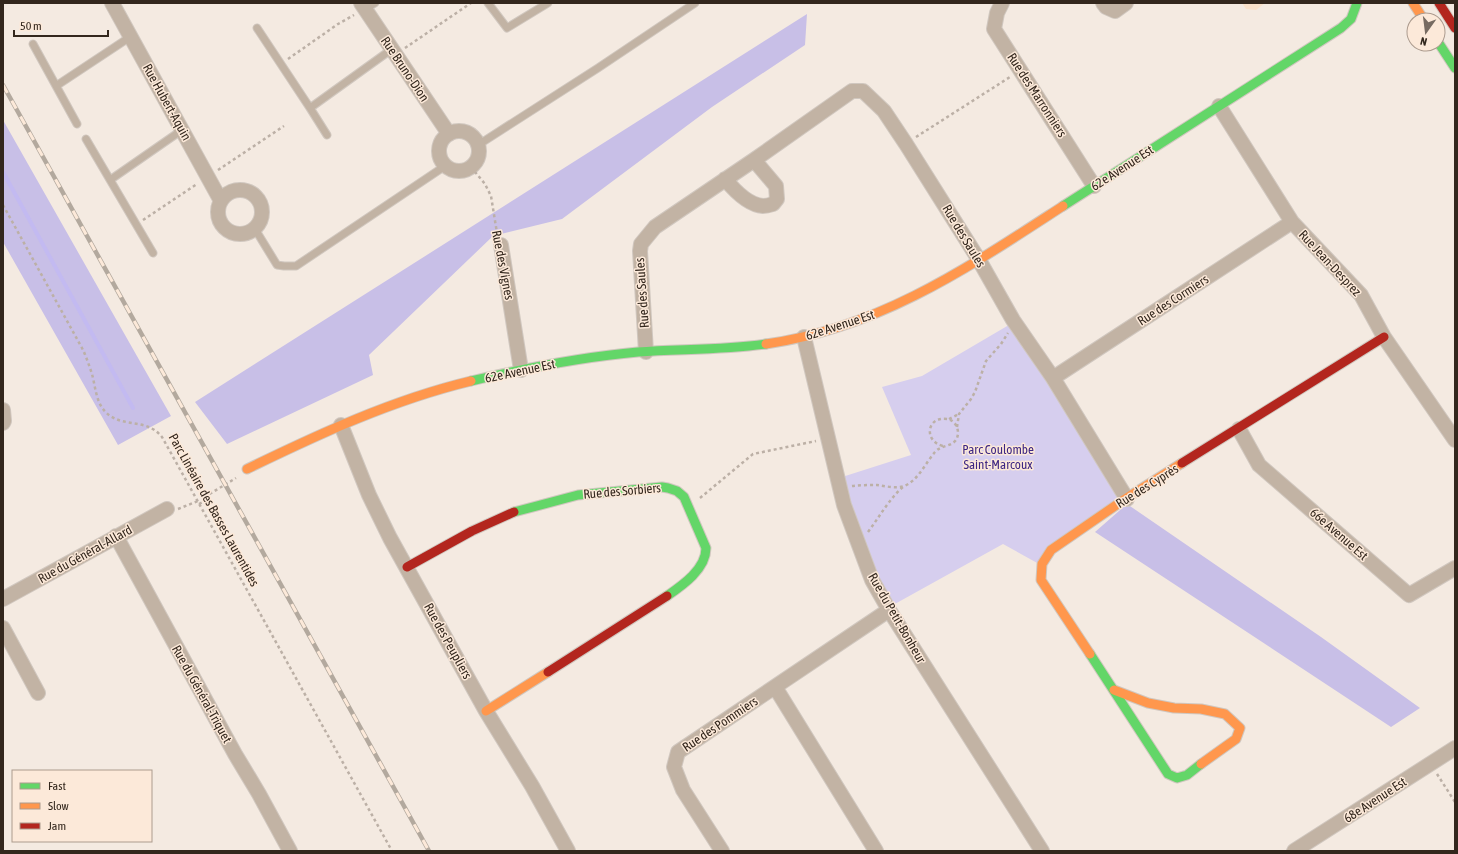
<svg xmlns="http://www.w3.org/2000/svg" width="1458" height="854" font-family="'Asap Condensed',sans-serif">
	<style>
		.built { fill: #f9e1ca }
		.green { fill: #d6ceee }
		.forest { fill: #c8bfe7 }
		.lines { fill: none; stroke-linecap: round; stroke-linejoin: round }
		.stream { stroke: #c3baf1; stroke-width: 4 }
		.lane-casing { stroke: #d0c7bf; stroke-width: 9 }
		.street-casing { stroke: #d0c7bf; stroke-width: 16 }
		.fast-casing { stroke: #d0c7bf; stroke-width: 11 }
		.slow-casing { stroke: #d0c7bf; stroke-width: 11 }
		.jam-casing { stroke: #d0c7bf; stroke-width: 11 }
		.path { stroke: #bcb0a6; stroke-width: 2.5; stroke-dasharray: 3 3; stroke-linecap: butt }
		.lane { stroke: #c2b3a4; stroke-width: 7 }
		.street { stroke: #c2b3a4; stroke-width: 14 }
		.fast { stroke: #63d668; stroke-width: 9 }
		.slow { stroke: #ff974d; stroke-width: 9 }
		.jam { stroke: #b3261e; stroke-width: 9 }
		.rail-casing { stroke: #b3a99e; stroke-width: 4.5 }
		.rail { stroke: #fce9d9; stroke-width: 3; stroke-dasharray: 9; stroke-linecap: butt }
		.labels { text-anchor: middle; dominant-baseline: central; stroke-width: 3; stroke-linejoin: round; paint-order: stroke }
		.street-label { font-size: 13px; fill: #33271d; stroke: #fce9d9 }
		.park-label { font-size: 13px; fill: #3d2683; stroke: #fce9d9 }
	</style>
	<rect width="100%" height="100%" fill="#f4eae1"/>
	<path class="built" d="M1242 3H1265L1256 10 1246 9Z"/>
	<path class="green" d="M1014 322 1125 499 1039 564 1003 544 893 605 860 545 839 478 911 455 882 387 922 376Z"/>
	<path class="forest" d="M807 14 805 45 712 107 562 219 493 236 369 355 373 375 227 444 195 402Z
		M3 120 171 416 118 445 3 242Z
		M1127 504 1321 637 1420 708 1391 727 1095 532Z"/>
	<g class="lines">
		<path class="stream" d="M3 172 133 408"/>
		<g class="lane-casing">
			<path id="lane" d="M488 3 507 28 548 3
				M365 9 375 3
				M257 28 310 108 327 135
				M33 44 77 124
				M56 86 130 37
				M310 108 392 49
				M86 139 153 253
				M478 145 598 68 695 3
				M110 180 182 130
				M255 229 277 265 284 266H296L445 166"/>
		</g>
		<g class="street-casing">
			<path id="street" d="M112 3 221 201
				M361 3 449 134
				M1002 3 997 13 994 29 1094 186
				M1103 3 1106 7 1115 11 1126 3
				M1219 106 1292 222 1361 295 1384 337 1455 440
				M439 151a20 20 0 1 1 40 0a20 20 0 1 1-40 0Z
				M725 179C734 190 748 205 763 206 766 206 770 205 773 204L777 199 776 186 754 160
				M218 212a22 22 0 1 1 44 0a22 22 0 1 1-44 0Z
				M501 245 521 370
				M804 337 844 505 872 580 889 610 1042 851
				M646 352 640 251 641 244 655 227 754 160 852 91H863L884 111 906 144 979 260 1013 320 1053 378 1127 499
				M1053 378 1292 222
				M3 410 4 421 3 423
				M341 425 369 495 390 538 486 711 532 786 568 851
				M1239 429 1259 465 1409 595 1455 568
				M116 536 235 754 259 794 290 851
				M3 599 167 509
				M3 628 38 693
				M775 687 876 851
				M722 851 683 790 674 767 678 752 889 610
				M1294 851 1455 748"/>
		</g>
		<g class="fast-casing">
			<path id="fast" d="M1438 42 1455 68
				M1063 206 1341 28 1351 19 1357 3
				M471 381C526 368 582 357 638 352 681 349 724 350 766 344
				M514 512 578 495 662 487 668 488 677 491 684 497 706 548C706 569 683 585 667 596
				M1090 654 1168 774 1177 778 1187 775 1201 764"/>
		</g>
		<g class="slow-casing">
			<path id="slow" d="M1413 3 1424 20
				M766 344C880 328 969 267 1063 206
				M247 469C319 434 392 400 471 381
				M1090 654 1041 580 1042 564 1051 550 1125 499 1182 463
				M1114 690 1148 703 1174 708 1201 709 1225 714 1240 728 1236 739 1201 764
				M486 711 548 672"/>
		</g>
		<g class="jam-casing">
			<path id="jam" d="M1439 3 1455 28
				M1182 463 1384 337
				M407 567 472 531 514 512
				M548 672 667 596"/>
		</g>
		<path class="path" d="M405 48 471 3
			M288 59 338 24 354 15
			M916 137 1010 77
			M471 167 485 184 491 196 497 233
			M218 170 284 126
			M3 205 82 348C86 356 89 365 92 374 95 385 96 400 103 409 119 430 145 416 162 437L392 851
			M143 220 197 184
			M949 419 959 414
			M957 427 959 414 971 399 975 392 986 361 1001 344 1008 333
			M852 486C860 485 869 485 877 485 886 486 896 489 904 486 918 481 926 462 935 452 941 445 951 447 956 440 961 432 956 420 947 419 927 416 923 441 943 446
			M700 498 753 454 816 441
			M199 504 205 501 203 498 236 478
			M178 509 198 501
			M868 532C880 516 889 499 904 486
			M1437 774 1455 802"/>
		<use href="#lane" class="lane"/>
		<use href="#street" class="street"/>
		<use href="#fast" class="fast"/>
		<use href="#slow" class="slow"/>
		<use href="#jam" class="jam"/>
		<g class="rail-casing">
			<path id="rail" d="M3 85 429 851"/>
		</g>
		<use href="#rail" class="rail"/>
	</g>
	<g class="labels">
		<g class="street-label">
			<text transform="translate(405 69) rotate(56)">Rue Bruno-Dion</text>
			<text transform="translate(1037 95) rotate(57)">Rue des Marronniers</text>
			<text transform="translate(167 102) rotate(61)">Rue Hubert-Aquin</text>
			<text transform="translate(1122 168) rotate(-33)">62e Avenue Est</text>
			<text transform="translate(964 236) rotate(59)">Rue des Saules</text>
			<text transform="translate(1330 263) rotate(47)">Rue Jean-Desprez</text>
			<text transform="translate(503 265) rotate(79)">Rue des Vignes</text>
			<text transform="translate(642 293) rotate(-94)">Rue des Saules</text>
			<text transform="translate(1173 300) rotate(-33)">Rue des Cormiers</text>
			<text transform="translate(840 325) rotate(-18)">62e Avenue Est</text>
			<text transform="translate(520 371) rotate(-12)">62e Avenue Est</text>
			<text transform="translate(1147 486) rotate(-32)">Rue des Cyprès</text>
			<text transform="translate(622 491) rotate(-5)">Rue des Sorbiers</text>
			<text transform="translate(214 510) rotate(61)">Parc Linéaire des Basses Laurentides</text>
			<text transform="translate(1339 534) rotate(41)">66e Avenue Est</text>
			<text transform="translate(85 554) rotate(-29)">Rue du Général-Allard</text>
			<text transform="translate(897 618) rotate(60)">Rue du Petit-Bonheur</text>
			<text transform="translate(448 641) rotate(61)">Rue des Peupliers</text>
			<text transform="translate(202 694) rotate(61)">Rue du Général-Triquet</text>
			<text transform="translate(720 724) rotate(-34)">Rue des Pommiers</text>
			<text transform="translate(1375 800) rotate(-33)">68e Avenue Est</text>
		</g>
		<g class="park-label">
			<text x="998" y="449">Parc Coulombe<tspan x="998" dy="15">Saint-Marcoux</tspan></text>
		</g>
	</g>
	<rect width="1458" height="854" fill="none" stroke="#33271d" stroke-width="8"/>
	<rect x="12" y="770" width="140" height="72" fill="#fce9d9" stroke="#ac9b8e"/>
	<rect x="20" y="783" width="20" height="6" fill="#63d668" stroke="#ac9b8e"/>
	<text x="48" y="790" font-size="12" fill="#33271d">Fast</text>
	<rect x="20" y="803" width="20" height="6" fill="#ff974d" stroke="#ac9b8e"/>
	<text x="48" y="810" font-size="12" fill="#33271d">Slow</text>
	<rect x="20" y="823" width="20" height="6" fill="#b3261e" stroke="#ac9b8e"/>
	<text x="48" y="830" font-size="12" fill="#33271d">Jam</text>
	<g transform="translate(1426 32) rotate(194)"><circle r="19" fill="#fce9d9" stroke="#ac9b8e"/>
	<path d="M0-3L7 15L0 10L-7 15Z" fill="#776b62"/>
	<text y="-6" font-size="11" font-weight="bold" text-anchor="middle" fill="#33271d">N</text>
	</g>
	<path d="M14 30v6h94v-6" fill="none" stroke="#33271d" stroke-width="2"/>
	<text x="20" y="30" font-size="12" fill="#33271d" stroke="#fce9d9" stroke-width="3" paint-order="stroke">50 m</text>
</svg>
